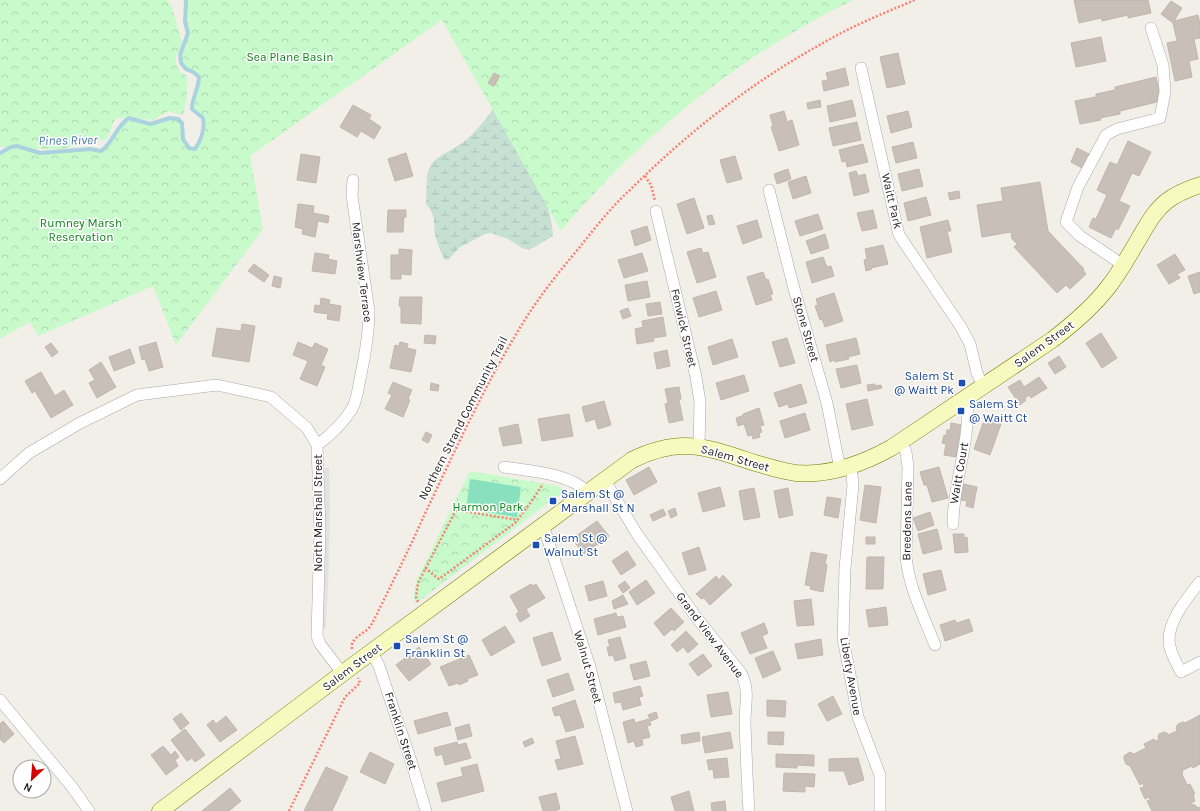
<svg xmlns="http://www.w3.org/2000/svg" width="1200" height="811" font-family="Karla,sans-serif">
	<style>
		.wetland { fill: url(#wetland-marsh) }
		.park { fill: url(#park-crowns) }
		.pitch { fill: #88e0be }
		.parking { fill: #e2e2e2 }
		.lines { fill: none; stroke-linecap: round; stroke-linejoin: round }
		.stream { stroke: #aad3df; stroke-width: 4 }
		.building { fill: #c7bfb8; stroke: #c4b6ab }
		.street-casing { stroke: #a9a9a9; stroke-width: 12 }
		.secondary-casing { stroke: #707d05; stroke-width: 17 }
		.path { stroke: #fa8072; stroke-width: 2.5; stroke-dasharray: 2 2; stroke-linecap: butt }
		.street { stroke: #fff; stroke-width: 11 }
		.secondary { stroke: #f7fabf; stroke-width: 16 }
		.transit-dot { fill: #1a4fb4; stroke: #fff; stroke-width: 1.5 }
		.labels { text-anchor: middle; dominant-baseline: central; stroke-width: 3; stroke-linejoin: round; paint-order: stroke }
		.park-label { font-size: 12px; fill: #0c8416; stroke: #fff }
		.street-label { font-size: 12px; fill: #222; stroke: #fff }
		.transit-label { font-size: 12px; fill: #164399; stroke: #fff; text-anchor: start }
		.water-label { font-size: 13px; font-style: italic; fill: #4a7aab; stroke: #fff }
	</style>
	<defs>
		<pattern id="wetland-marsh" width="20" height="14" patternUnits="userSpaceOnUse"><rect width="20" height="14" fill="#c6e0d4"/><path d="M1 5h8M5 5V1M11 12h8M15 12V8" fill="none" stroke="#aac0b6"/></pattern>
		<pattern id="park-crowns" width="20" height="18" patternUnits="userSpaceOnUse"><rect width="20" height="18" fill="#c8facc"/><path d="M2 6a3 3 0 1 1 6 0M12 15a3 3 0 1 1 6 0" fill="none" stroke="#acd6af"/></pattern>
	</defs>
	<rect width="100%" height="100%" fill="#f2efe9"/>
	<path class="wetland" d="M499 101C508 120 517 139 526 157 538 182 552 209 553 236L529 250 522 248 508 239 491 233 485 234 460 247 448 260 444 259C441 252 438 245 436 238 432 223 438 218 426 204 427 194 425 176 430 167 436 155 452 151 462 143 477 132 488 116 499 101Z"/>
	<path class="park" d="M0 0H167L172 7 182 43 176 56V65L181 73 187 76V99L185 104 184 113 181 115 168 111 154 120 129 117 115 119 107 139 61 149H32L19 146 40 153 90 149 101 151C113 143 116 126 129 118L150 124 170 118 178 119 182 123 183 139 189 148 195 149C201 140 205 129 203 118L192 109C192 97 199 88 199 77L193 72 186 69 181 63 180 55 188 33 185 22 186 0H853C740 55 642 135 561 231L442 20 250 156 263 229 176 345 153 286 38 336 30 322 0 339V152L11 147H0Z
		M470 471 558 486 564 491 415 604 414 597 416 581Z"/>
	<path class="pitch" d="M470 479 521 487 517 517 466 509Z"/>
	<path class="parking" d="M323 468H329L330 494 329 562 326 629H322L325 561V491Z"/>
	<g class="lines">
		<path class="stream" d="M0 153 11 147 17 146 40 153 90 149 101 151C113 143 116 126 129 118L150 124 170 118 178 119 182 123 183 139 189 148 195 149C201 140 205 128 203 118L192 109C192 97 199 88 199 77L193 72 186 69 181 63 180 55 188 33 185 22 186 0"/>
	</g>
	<path class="building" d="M1074 0H1148L1151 13 1128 18V15L1102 21 1101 18 1079 23Z
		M1171 1 1182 8 1174 21 1198 15 1200 24V38L1194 39 1198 59 1189 61 1192 77 1175 81 1167 43 1177 41 1173 23 1161 14Z
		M1101 37 1106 61 1076 67 1071 43Z
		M898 53 905 84 887 88 880 57Z
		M845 68 849 85 824 91 822 81 828 80 826 73Z
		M494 73 500 76 494 86 488 83Z
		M1156 77 1161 101 1120 111V114L1100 118 1101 120 1080 124 1075 101 1096 97V94L1115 90V87Z
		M820 100 821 107 808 109 807 103Z
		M852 100 856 116 830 122 827 106Z
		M353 105 371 115 369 119 381 127 374 139 361 131 357 137 340 127Z
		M784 111 787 122 792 120 799 145 779 151 771 127 773 126 770 115Z
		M908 111 912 127 891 133 887 116Z
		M857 122 861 140 833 146 829 128Z
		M1128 141 1151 152 1139 176 1132 173 1119 201 1130 206 1118 230 1116 228 1111 238 1089 227 1093 218 1096 219 1107 195 1097 190 1110 162 1117 165Z
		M913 142 917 158 896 163 892 147Z
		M863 144 868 162 847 167 846 161 842 162 839 150Z
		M1077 148 1091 155 1084 169 1071 162Z
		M406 153 413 176 395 181 388 159Z
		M301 154 320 157 316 183 297 180Z
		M735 156 742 179 727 183 720 160Z
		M788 169 791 179 777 184 774 174Z
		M919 169 923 186 902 191 898 174Z
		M856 171 858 176 865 174 869 192 854 196 849 173Z
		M806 176 811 193 793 199 788 182Z
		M1040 182 1048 231 1084 269 1083 270 1086 274 1070 289 1066 285 1057 293 1014 247 1017 244 1012 239 1011 232 982 237 977 205 1003 201 1001 188Z
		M959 191 960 198 950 200 948 193Z
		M926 197 931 215 908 221 904 203Z
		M694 198 704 228 687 234 677 204Z
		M298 204 314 206 313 213 329 216 328 223 318 221 315 237 302 234 303 229 295 227Z
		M388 210H406V217H404L403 232H387Z
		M873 210 877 228 862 231 857 213Z
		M818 214 823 229 800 236 795 221Z
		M712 215 715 224 709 225 707 216Z
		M757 220 762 237 743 244 737 226Z
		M948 220 951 231H947L952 252 927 258 920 227Z
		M647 226 651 240 635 246 631 231Z
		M825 234 829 248 811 254 806 241Z
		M883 245 888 264 871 268 872 269 866 271 864 260 867 259 865 249Z
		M701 248 703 253 708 252 716 277 697 283 687 252Z
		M399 249 412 250 411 275 401 274V279H391V255H399Z
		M315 253 329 255 328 259 337 261 335 274 312 271Z
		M642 253 648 271 624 278 618 260Z
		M1175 254 1185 270 1177 274 1180 278 1169 284 1157 265Z
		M823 257 827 267 831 266 834 276 812 283 806 262Z
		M254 264 269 275 264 282 248 271Z
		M763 272 766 280 768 279 773 294 770 295 772 300 756 305 747 277Z
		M1200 272V292L1194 294 1188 276Z
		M274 276 282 278 280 288 272 286Z
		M647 281 650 297 628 301 625 285Z
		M716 291 722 310 699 317 693 298Z
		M834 293 843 321 825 327 822 319 820 320 815 306 818 305 816 299Z
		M400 297H422L421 324 401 323V306H399Z
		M321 298 330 300 329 304 341 306 339 321 327 319 328 314 314 312 315 305 320 306Z
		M660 302 662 314 648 316 646 304Z
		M628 308 631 316 623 319 620 311Z
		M663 317 666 336 653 338 654 341 637 344 635 329 643 327 642 321Z
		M242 324 255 326 249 362 212 356 217 328 241 331Z
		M1101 333 1117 358 1102 368 1086 343Z
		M425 335 436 336 435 344 424 343Z
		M787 338 795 363 780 367 772 342Z
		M856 338 860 354 848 357 849 359 835 362 834 360 830 362 826 345Z
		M732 339 738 357 713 365 708 347Z
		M156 342 163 367 149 371 145 359 142 360 139 347Z
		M298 342 312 348 315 343 328 349 321 365 325 367 317 386 300 379 308 361 293 355Z
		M400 342 408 344 407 348 416 350 411 372 390 368 395 345 399 346Z
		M51 343 58 352 52 357 45 347Z
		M130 349 135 363 114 371 109 357Z
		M667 350 670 366 657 369 654 353Z
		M1059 356 1066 367 1055 374 1048 363Z
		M101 362 116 387 97 398 89 383 95 380 89 370Z
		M857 365 861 383 841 388 836 369Z
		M41 372 55 396 64 390 73 405 51 418 35 391 32 393 25 381Z
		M744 375 749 391 721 400 716 383Z
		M1039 377 1047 388 1031 398 1029 395 1025 398 1026 400 1020 405 1008 387 1020 380 1024 387Z
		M393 382 412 390 408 399 410 400 403 417 385 409 392 395 388 393Z
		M431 383 439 385 438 391 430 390Z
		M801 384 807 403 789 408 788 404 779 407 774 393Z
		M875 384V386L881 385 882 388 868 391 867 385Z
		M679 387 681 399 679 400 683 420 669 423 665 404 668 403 665 389Z
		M867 399 873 425 852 430 846 404Z
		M604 401 611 425 598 429 595 419 586 422 582 407Z
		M759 408 764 425 760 426 762 432 759 433 760 437 753 439 752 435 748 436 744 424 738 426 736 418 744 415 743 414Z
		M805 413 810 430 785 438 780 421Z
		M569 414 573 436 542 441 538 419Z
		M988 416 1002 421 990 455 974 449 983 423 985 424Z
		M951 423 962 425 961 447 958 446 956 457 944 455 946 444 942 443 944 435 946 436 947 430H950Z
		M518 424 522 443 503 446 499 428Z
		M426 432 432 435 428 443 422 440Z
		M649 467 657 482 634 495 626 480Z
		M939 467 948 498 932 502 927 485H924L920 472Z
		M964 484 977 487 973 508 966 506 967 501 961 500Z
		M865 485 881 487 876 523 860 520Z
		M720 487 725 506 703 512 698 493Z
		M754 488 760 517 744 520 739 491Z
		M788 488 793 515 779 518 774 491Z
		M827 497 841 499 838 518 824 515Z
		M675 508 677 515 671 518 668 511Z
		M663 509 666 515 653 521 650 515Z
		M930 512 934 525 918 531 913 518Z
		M597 521 609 536 584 554 572 539Z
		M937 529 942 549 923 554 918 534Z
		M953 534H964V538L967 537 968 552 955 553Z
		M866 537H875V544H866Z
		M699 547 706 570 689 575 682 553Z
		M627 551 636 565 621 575 612 561Z
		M811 552 827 555 825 564 827 565 823 592 810 589 811 586 805 585Z
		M867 557H884L883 589H866Z
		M941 570 946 590 928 595 923 574Z
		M723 575 732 585 710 605 704 598 701 599 696 594 716 576 719 580Z
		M646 580 655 593 637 605 629 592Z
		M603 581 607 596 589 601 585 586Z
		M625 581 630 588 623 593 618 586Z
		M531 584 532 586 536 584 545 598 526 609 530 616 520 622 516 614 519 612 510 596Z
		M623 595 628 604 614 609 612 601Z
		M811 599 814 625 797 626 794 601Z
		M886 607 888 625 869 627 866 610Z
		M671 608 684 622 674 631 672 629 664 636 654 623Z
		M616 613 617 617 623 616 626 627 598 635 594 619Z
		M969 619 973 631 945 641 940 625 955 620 957 623Z
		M764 623 768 633 762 636 767 648 750 654 741 633Z
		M505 626 515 642 491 656 482 640Z
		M686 631 698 644 688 653 683 647 677 652 671 645Z
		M552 632 561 660 542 666 533 638Z
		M620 637 626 658 615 661 613 655 609 656 607 647H610L608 640Z
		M821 639 823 655 798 659 795 644Z
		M419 647 431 664 409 681 396 665Z
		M773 651 781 670 763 678 755 658Z
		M703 654 712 666 698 676 689 664Z
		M469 655 478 675 467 679 468 681 459 685 458 683 449 686 440 667Z
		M646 661 650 676 634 680 630 665Z
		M568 673 574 690 553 697 547 680Z
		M640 686 643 696 639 697 641 705 623 710 621 702 615 703 613 693Z
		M728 692 732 714 711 717 707 695Z
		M833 696 842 714 827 721 818 704Z
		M575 700 584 727 566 732 560 715 555 716 552 708Z
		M767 700 786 701 785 717 767 716Z
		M447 712 451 725 418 734 414 721Z
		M656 712 658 718 651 721 648 715Z
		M181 713 189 723 181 730 173 719Z
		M1200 715V764L1193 768 1192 766 1183 770 1182 774 1187 785 1190 784 1195 794 1193 795 1195 801 1191 803 1192 805 1194 804 1198 808 1200 807V811H1156L1155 810 1152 811 1147 801 1150 800 1149 797 1145 799 1140 788 1144 787 1143 783 1140 785 1130 766 1126 764 1124 759V756L1130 752 1134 754 1146 748 1144 744 1154 739 1155 741 1159 740 1158 737 1159 734 1164 732 1167 733 1168 735 1177 731 1176 728 1178 724 1183 722 1185 723Z
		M226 716 237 730 220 742 207 725 213 720 216 724Z
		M634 719 635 723 649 719 651 725 647 726 650 737 642 739 643 745 636 747 634 741 628 743 623 722Z
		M3 721 14 734 4 743 0 739V724Z
		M469 724 472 736 458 740 455 728Z
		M185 729 205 755 195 762 192 758 187 761 171 740Z
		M699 732 700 741 682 744 681 735Z
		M730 732 733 748 705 753 702 737Z
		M768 732H784L783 745 768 744Z
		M575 736 583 764 558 770 555 760 561 759 556 741Z
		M532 738 534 743 525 747 523 742Z
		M457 742 458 745 466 743 471 758 445 765 442 754 436 756 434 748Z
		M163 746 171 755 175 751 179 757 175 760 178 766 166 775 151 755Z
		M370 752 394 764 385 784 360 772Z
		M776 754 814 755V766L797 765V768L776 767Z
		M727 758 729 777 714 778 713 769 709 770 707 760Z
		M858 758 864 780 849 785 844 771H829V759Z
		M477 764 484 791 442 802 437 783 463 776 461 768Z
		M326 767 348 777 332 811H304Z
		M784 773 815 774 814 787 805 786V792L783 791Z
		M230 788 241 801 229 811H202Z
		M689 791 694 811H675L671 797Z
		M556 793 560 809 554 811H543L539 797Z
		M725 801 726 811H712L711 803Z"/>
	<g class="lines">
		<g class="street-casing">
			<path id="street" d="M861 68 899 235 961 327 970 344 977 373 983 386
				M769 190 793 285 827 403 840 469
				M656 211 696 377 700 402 699 447
				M1123 265 1080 236 1066 222 1078 187 1106 135 1117 129 1160 118 1165 92 1163 65 1151 28
				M901 442 906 452 908 467 906 557C909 588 924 617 935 645
				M317 445C331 435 343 423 352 409 357 400 358 389 360 379 365 356 369 334 369 311L352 196 353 180
				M851 466 853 485 845 568 843 638 858 717 880 775V811
				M504 467C528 471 570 473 587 492
				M0 479 29 453 80 423 137 395 217 385 271 397 307 428 317 445 320 529 317 636 320 644 343 674
				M604 479 637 534 696 617 741 673C750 691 745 703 745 722 746 751 747 781 749 811
				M953 524C953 494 962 465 966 435 967 422 970 410 965 398
				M543 525 590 667 627 811
				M1200 582C1188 597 1169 619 1169 640 1169 651 1176 662 1181 672L1200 662
				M372 652 379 666 411 761 426 811
				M0 700 72 787 89 811"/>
		</g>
		<g class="secondary-casing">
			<path id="secondary" d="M160 811 355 664 632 460C679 437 704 446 752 462 766 466 780 471 796 473 830 476 862 464 891 448L1052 340C1073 324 1093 307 1109 286 1120 272 1128 257 1137 242 1146 227 1153 212 1167 201 1177 193 1188 189 1200 185"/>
		</g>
		<path class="path" d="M645 176 651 185 655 201
			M425 568 439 579 515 523 531 502 543 484
			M418 602 416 597 418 583 456 510 518 520
			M352 649C350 639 361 635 368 629 371 626 372 623 374 620 390 587 407 554 422 520 453 455 483 388 521 326 538 298 558 273 579 248 595 228 611 207 630 190 687 133 752 82 823 43 852 26 884 13 915 0
			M289 811 345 697 360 683 358 678"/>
		<use href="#street" class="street"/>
		<use href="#secondary" class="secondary"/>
	</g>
	<g class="transit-dot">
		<rect x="958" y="379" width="8" height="8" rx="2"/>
		<rect x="957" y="407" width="8" height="8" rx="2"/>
		<rect x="549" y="497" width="8" height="8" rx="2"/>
		<rect x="532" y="541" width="8" height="8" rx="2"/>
		<rect x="393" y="642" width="8" height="8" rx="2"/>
	</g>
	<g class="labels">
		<g class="park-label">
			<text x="290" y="57">Sea Plane Basin</text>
			<text x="81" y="223">Rumney Marsh<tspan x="81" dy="14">Reservation</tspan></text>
			<text x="488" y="507">Harmon Park</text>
		</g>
		<g class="street-label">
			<text transform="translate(892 201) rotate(77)">Waitt Park</text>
			<text transform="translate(362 272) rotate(83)">Marshview Terrace</text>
			<text transform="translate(684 328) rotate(77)">Fenwick Street</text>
			<text transform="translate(806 329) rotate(74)">Stone Street</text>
			<text transform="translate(1044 344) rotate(-36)">Salem Street</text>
			<text transform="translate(463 418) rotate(-63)">Northern Strand Community Trail</text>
			<text transform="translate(735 458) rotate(16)">Salem Street</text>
			<text transform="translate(959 473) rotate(-80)">Waitt Court</text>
			<text transform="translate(318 513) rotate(-90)">North Marshall Street</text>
			<text transform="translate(907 521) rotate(-89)">Breedens Lane</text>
			<text transform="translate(710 635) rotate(53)">Grand View Avenue</text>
			<text transform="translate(352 667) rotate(-37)">Salem Street</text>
			<text transform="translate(588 667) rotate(74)">Walnut Street</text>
			<text transform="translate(851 676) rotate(80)">Liberty Avenue</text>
			<text transform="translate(401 731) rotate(72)">Franklin Street</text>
		</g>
		<g class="transit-label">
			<text x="954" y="376" text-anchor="end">Salem St<tspan x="954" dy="14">@ Waitt Pk</tspan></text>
			<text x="969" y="404">Salem St<tspan x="969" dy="14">@ Waitt Ct</tspan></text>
			<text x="561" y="494">Salem St @<tspan x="561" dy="14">Marshall St N</tspan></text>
			<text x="544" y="538">Salem St @<tspan x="544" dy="14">Walnut St</tspan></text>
			<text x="405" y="639">Salem St @<tspan x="405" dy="14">Franklin St</tspan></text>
		</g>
		<g class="water-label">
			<text transform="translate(68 140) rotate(-1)">Pines River</text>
		</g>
	</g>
	<g transform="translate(32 779) rotate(206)"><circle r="19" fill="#ffffff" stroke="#a7a7a7"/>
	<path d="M0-3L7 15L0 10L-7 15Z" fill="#d40000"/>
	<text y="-6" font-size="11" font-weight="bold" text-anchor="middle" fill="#222222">N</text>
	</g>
</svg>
